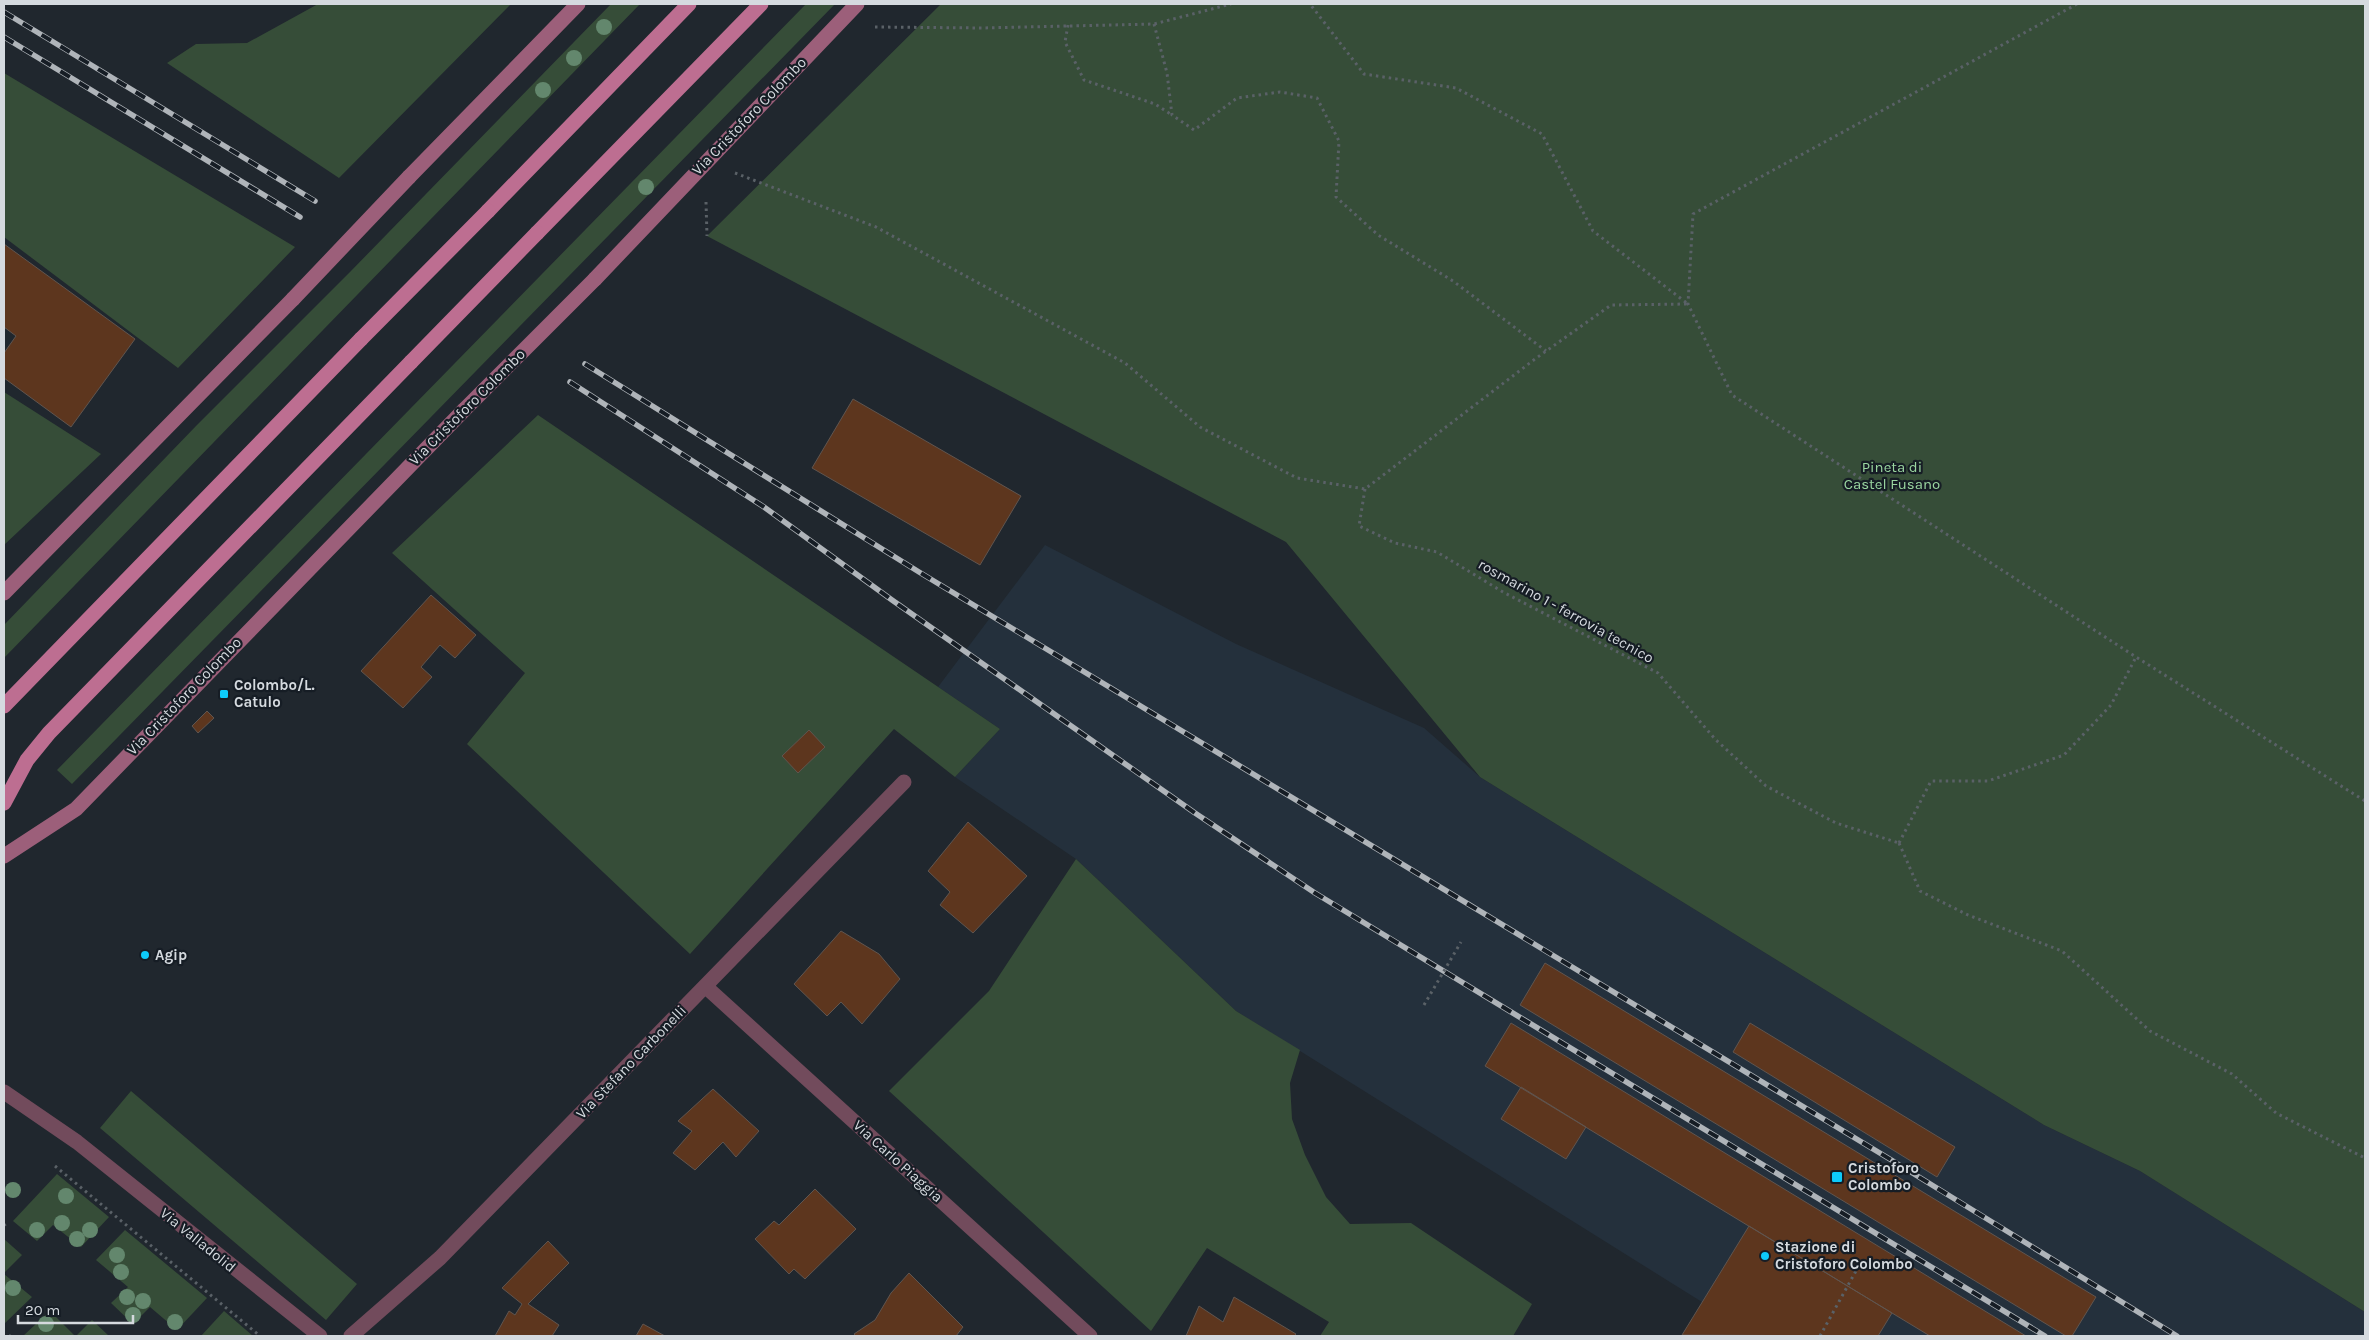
<svg xmlns="http://www.w3.org/2000/svg" width="2369" height="1340" font-family="Karla,sans-serif">
	<style>
		.built { fill: #24303c }
		.green { fill: #364d38 }
		.building { fill: #5d361e; stroke: #60554f }
		.lines { fill: none; stroke-linecap: round; stroke-linejoin: round }
		.path { stroke: #5a6167; stroke-width: 3; stroke-dasharray: 2.5 4; stroke-linecap: butt }
		.street { stroke: #724b5c; stroke-width: 15 }
		.secondary { stroke: #9c5f7a; stroke-width: 15 }
		.primary { stroke: #bd6e91; stroke-width: 15 }
		.rail-casing { stroke: #afb4b9; stroke-width: 5.5 }
		.rail { stroke: #161d25; stroke-width: 4; stroke-dasharray: 11; stroke-linecap: butt }
		.path-bridge { stroke: #5a6167; stroke-width: 3; stroke-dasharray: 2.5 4; stroke-linecap: butt }
		.secondary-bridge { stroke: #9c5f7a; stroke-width: 15 }
		.primary-bridge { stroke: #bd6e91; stroke-width: 15 }
		.tree { fill: #63876d }
		.poi-dot { fill: #0dcafa; stroke: #161d25; stroke-width: 2 }
		.labels { text-anchor: middle; dominant-baseline: central; stroke-width: 4.5; stroke-linejoin: round; paint-order: stroke }
		.street-label { font-size: 15px; fill: #d5dadf; stroke: #161d25 }
		.park-label { font-size: 15px; fill: #9ad6a0; stroke: #161d25 }
		.poi-label { font-size: 15px; font-weight: bold; fill: #d5dadf; stroke: #161d25; text-anchor: start }
	</style>
	<rect width="100%" height="100%" fill="#20272e"/>
	<path class="built" d="M1045 545 1236 644 1424 728 1480 777 2044 1125 2140 1171 2365 1312V1336H1684L1682 1335 1702 1302 1236 1011 1076 859 955 777 1000 729 938 687Z"/>
	<path class="green" d="M318 4H511L339 178 167 63 196 44 247 43Z
		M611 4H640L4 658V625L196 426 351 271Z
		M806 4H835L72 784 57 770Z
		M941 4H2365V1312L2140 1171 2044 1125 1480 777 1286 542 707 236Z
		M4 73 295 247 178 368 4 237Z
		M4 392 101 454 4 545Z
		M538 415 1000 729 955 777 894 729 690 954 467 744 525 673 392 553Z
		M1076 859 1236 1011 1300 1050 1290 1083 1292 1119 1305 1155 1326 1197 1350 1224 1411 1223 1532 1304 1513 1336H1320L1329 1322 1207 1248 1151 1331 889 1091 989 991Z
		M131 1091 357 1284 326 1320 100 1128Z
		M57 1174 109 1217 81 1247 53 1225 37 1241 13 1221Z
		M125 1230 207 1298 177 1330 150 1307 133 1324 111 1303 128 1287 96 1260Z
		M4 1239 22 1255 4 1273Z
		M4 1274 32 1297 4 1324Z
		M50 1311 75 1336H23Z
		M224 1311 253 1336H201Z
		M92 1320 109 1336H76Z"/>
	<path class="building" d="M4 244 135 339 71 427 4 378V353L16 336 4 327Z
		M853 399 1021 496 980 565 812 468Z
		M431 595 476 635 455 658 440 645 421 667 432 677 403 708 361 671Z
		M207 711 214 718 198 733 192 726Z
		M809 730 825 747 798 773 782 756Z
		M968 822 1027 876 973 933 940 905 950 892 928 871Z
		M841 931 879 954 900 979 862 1024 841 1002 827 1016 794 984Z
		M1545 963 2096 1297 2072 1336H2066L1520 1005Z
		M1511 1023 2026 1336H1930L1892 1313 1485 1066Z
		M1750 1023 1955 1147 1937 1177 1733 1052Z
		M1521 1087 1586 1127 1566 1159 1501 1119Z
		M713 1089 759 1131 736 1157 723 1142 695 1170 673 1153 692 1131 678 1121Z
		M815 1189 856 1229 805 1279 794 1269 789 1274 755 1239 774 1221 779 1225Z
		M1749 1226 1892 1313 1878 1336 1682 1335Z
		M548 1241 569 1263 528 1304 559 1325 552 1336H495L509 1311 515 1315 522 1304 502 1288Z
		M909 1273 963 1327 956 1336H856L854 1334 875 1320 891 1293Z
		M1234 1297 1296 1334 1294 1336H1186L1199 1306 1223 1322Z
		M643 1324 665 1336H636Z"/>
	<g class="lines">
		<path class="path" d="M2077 4 1693 214 1688 304 1732 395 2136 657 2365 801
			M1154 24 1167 73 1172 115 1194 130 1237 98 1280 92 1317 98 1339 141 1336 197 1378 235 1453 281 1546 351
			M1068 25 1065 42 1084 80 1155 104 1172 115
			M875 27 982 28 1154 24 1231 4
			M735 173 876 227 1125 363 1200 427 1297 478 1365 489 1535 359 1611 305 1688 304 1593 231 1542 134 1456 88 1364 74 1310 4
			M706 202 707 236
			M1365 489 1359 526 1395 543 1437 552 1503 592 1658 673 1715 739 1766 786 1836 823 1899 843
			M1899 843 1920 891 1968 915 2062 951 2150 1031 2232 1074 2276 1113 2365 1158
			M1899 843 1931 781H1988L2064 755 2111 705 2136 657
			M55 1166 260 1336
			M4 1224 6 1227
			M10 1336 11 1335
			M1820 1336 1857 1269"/>
		<path class="street" d="M705 986 1090 1336
			M4 1092 77 1142 320 1336
			M351 1336 440 1258 904 782"/>
		<path class="secondary" d="M409 177 578 4
			M595 279 857 4
			M4 593 293 299
			M4 856 76 809 464 410"/>
		<path class="primary" d="M488 211 689 4
			M537 233 761 4
			M4 706 361 339
			M4 803 27 760 49 733 411 362"/>
		<g class="rail-casing">
			<path id="rail" d="M4 12 315 201
				M4 37 300 217
				M585 364 919 572 1893 1161 2177 1336
				M570 382 764 507 892 600 1195 813 1315 893 2045 1336"/>
		</g>
		<use href="#rail" class="rail"/>
		<path class="path-bridge" d="M1424 1005 1461 942"/>
		<path class="secondary-bridge" d="M293 299 409 177
			M464 410 595 279"/>
		<path class="primary-bridge" d="M361 339 488 211
			M411 362 537 233"/>
	</g>
	<g class="tree">
		<circle cx="604" cy="27" r="8"/>
		<circle cx="574" cy="58" r="8"/>
		<circle cx="543" cy="90" r="8"/>
		<circle cx="646" cy="187" r="8"/>
		<circle cx="13" cy="1190" r="8"/>
		<circle cx="66" cy="1196" r="8"/>
		<circle cx="62" cy="1223" r="8"/>
		<circle cx="37" cy="1230" r="8"/>
		<circle cx="90" cy="1230" r="8"/>
		<circle cx="77" cy="1239" r="8"/>
		<circle cx="117" cy="1255" r="8"/>
		<circle cx="121" cy="1272" r="8"/>
		<circle cx="13" cy="1288" r="8"/>
		<circle cx="127" cy="1297" r="8"/>
		<circle cx="143" cy="1301" r="8"/>
		<circle cx="133" cy="1315" r="8"/>
		<circle cx="175" cy="1322" r="8"/>
		<circle cx="46" cy="1324" r="8"/>
	</g>
	<g class="poi-dot">
		<rect x="219" y="689" width="10" height="10" rx="2.5"/>
		<circle cx="145" cy="955" r="5"/>
		<rect x="1831" y="1171" width="12" height="12" rx="2.5"/>
		<circle cx="1765" cy="1256" r="5"/>
	</g>
	<g class="labels">
		<g class="street-label">
			<text transform="translate(749 116) rotate(-46)">Via Cristoforo Colombo</text>
			<text transform="translate(467 407) rotate(-45)">Via Cristoforo Colombo</text>
			<text transform="translate(1566 611) rotate(29)">rosmarino 1 - ferrovia tecnico</text>
			<text transform="translate(184 696) rotate(-46)">Via Cristoforo Colombo</text>
			<text transform="translate(631 1062) rotate(-46)">Via Stefano Carbonelli</text>
			<text transform="translate(898 1161) rotate(42)">Via Carlo Piaggia</text>
			<text transform="translate(198 1240) rotate(39)">Via Valladolid</text>
		</g>
		<g class="park-label">
			<text x="1892" y="467">Pineta di<tspan x="1892" dy="17">Castel Fusano</tspan></text>
		</g>
		<g class="poi-label">
			<text x="234" y="685">Colombo/L.<tspan x="234" dy="17">Catulo</tspan></text>
			<text x="155" y="955">Agip</text>
			<text x="1848" y="1168">Cristoforo<tspan x="1848" dy="17">Colombo</tspan></text>
			<text x="1775" y="1247">Stazione di<tspan x="1775" dy="17">Cristoforo Colombo</tspan></text>
		</g>
	</g>
	<rect width="2369" height="1340" fill="none" stroke="#d5dadf" stroke-width="10"/>
	<path d="M18 1315v8h115v-8" fill="none" stroke="#d5dadf" stroke-width="2.5"/>
	<text x="25" y="1315" font-size="15" fill="#d5dadf" stroke="#161d25" stroke-width="4" paint-order="stroke">20 m</text>
</svg>
